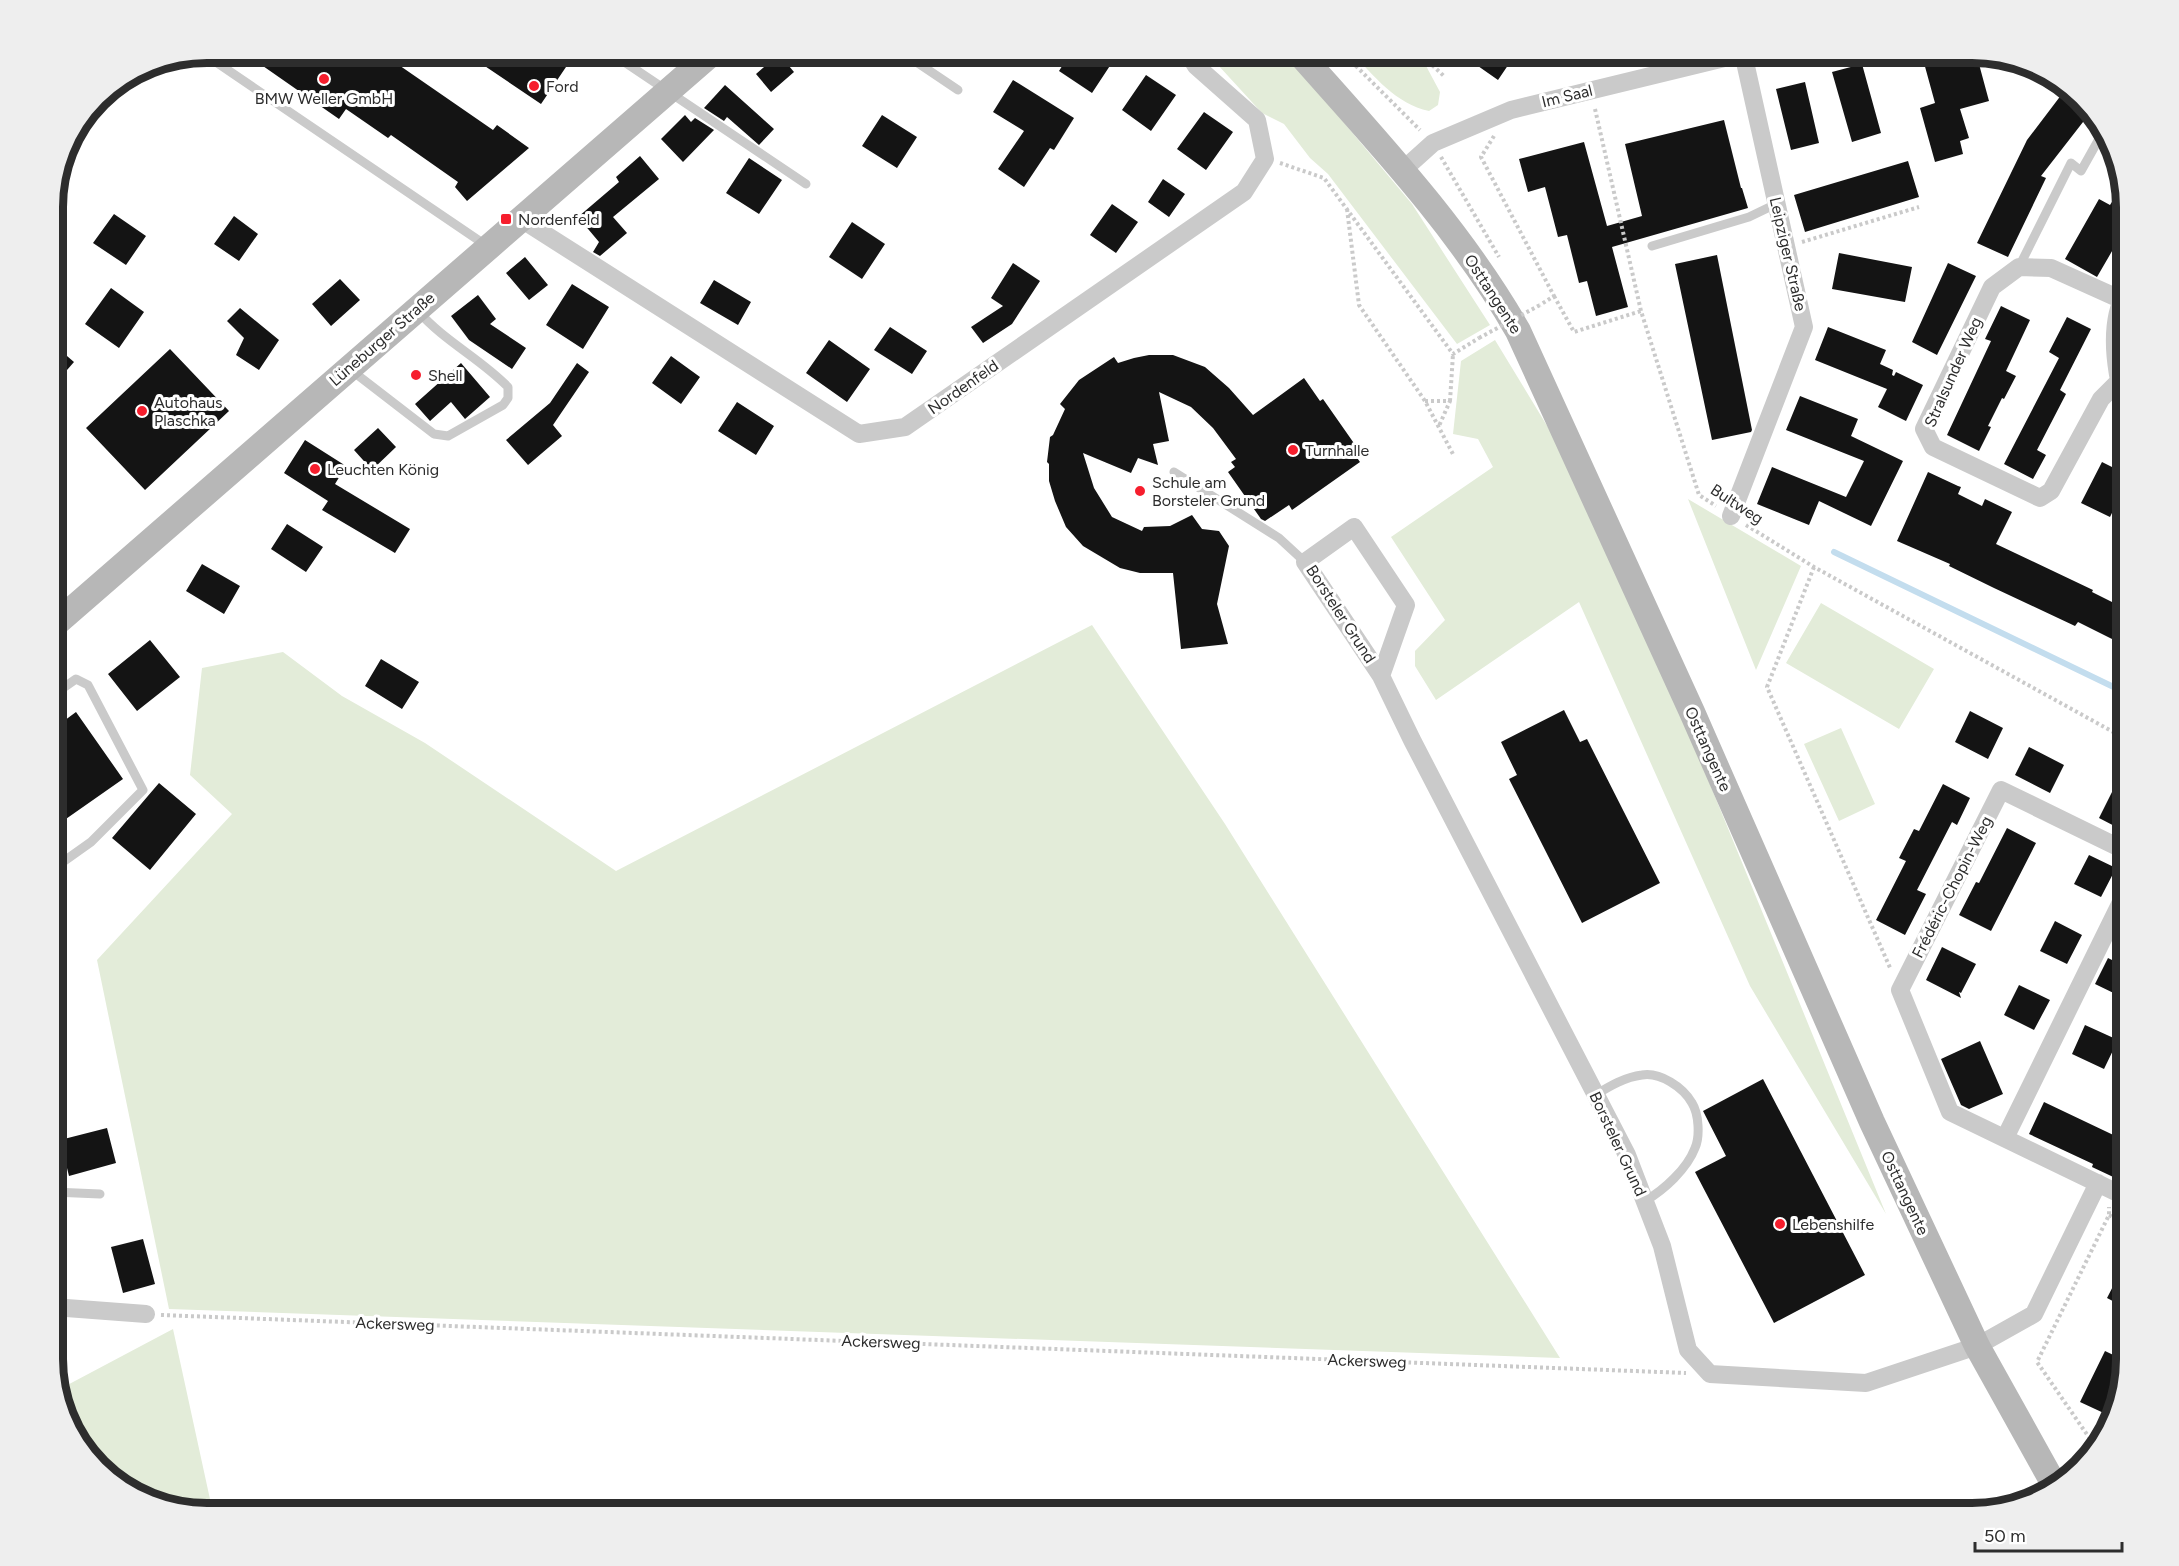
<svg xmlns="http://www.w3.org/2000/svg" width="2179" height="1566" font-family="Figtree,sans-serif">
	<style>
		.green { fill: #e3ecd9 }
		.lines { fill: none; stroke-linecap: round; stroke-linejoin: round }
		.stream { stroke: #c3ddee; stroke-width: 6 }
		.building { fill: #141414 }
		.path { stroke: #cacaca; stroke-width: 4; stroke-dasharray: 3 3; stroke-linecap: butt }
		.lane { stroke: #cacaca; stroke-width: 9 }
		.street { stroke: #cacaca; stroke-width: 18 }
		.secondary { stroke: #b7b7b7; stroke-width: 26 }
		.path-bridge { stroke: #cacaca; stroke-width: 4; stroke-dasharray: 3 3; stroke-linecap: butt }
		.poi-dot { fill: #f61e2d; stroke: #fff; stroke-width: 2 }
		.labels { text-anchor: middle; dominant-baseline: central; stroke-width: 6; stroke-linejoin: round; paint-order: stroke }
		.poi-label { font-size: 16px; fill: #2d2d2d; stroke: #fff; text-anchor: start }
		.street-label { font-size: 16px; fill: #2d2d2d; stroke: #fff }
		.rim { fill: none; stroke: #2d2d2d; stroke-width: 8 }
	</style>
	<rect width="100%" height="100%" fill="#fff"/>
	<path class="green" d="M1207 53H1283L1309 81 1412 204 1490 325 1457 344 1328 174 1310 158 1284 124 1262 113Z
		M1352 53H1413L1425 64 1440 92 1438 105 1429 111C1396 104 1374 76 1352 53Z
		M1495 340 1549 429 1623 572 1886 1214 1750 986 1579 602 1436 700 1415 666V651L1445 620 1391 537 1493 467 1478 439 1453 434 1461 361Z
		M1688 499 1801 566 1756 670Z
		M1821 603 1934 669 1899 729 1786 663Z
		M1092 625 1225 824 1560 1358 169 1309 97 960 232 814 190 775 202 668 283 652 342 696 425 743 616 871Z
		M1841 728 1875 804 1839 821 1804 744Z
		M173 1329 213 1513 158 1505 113 1482 69 1428 58 1390Z"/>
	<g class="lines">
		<path class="stream" d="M1834 552 2126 693"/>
	</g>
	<path class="building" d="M243 52H380L493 130 497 125 529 148 467 201 455 187 458 182 391 135 388 138 346 109 339 119Z
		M464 52H543L566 67 541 104Z
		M1071 52H1119L1092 93 1059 71Z
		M1458 52H1517L1498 80Z
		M1921 52 1976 53 1989 101 1960 109 1969 138 1960 141 1963 154 1935 162 1920 108 1935 103Z
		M779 54 794 72 771 92 756 74Z
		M1862 64 1881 133 1852 142 1832 72Z
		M1146 75 1176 95 1151 131 1122 110Z
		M1013 80 1074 118 1054 150 1050 148 1024 187 998 169 1024 131 993 112Z
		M1805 82 1819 143 1791 150 1776 89Z
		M725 85 774 129 759 145 727 117 724 121 704 108Z
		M2068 86 2090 113 2041 176 2046 178 2008 257 1977 243 2027 140Z
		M1204 112 1233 132 1206 170 1177 149Z
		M685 115 691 122 695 118 714 130 683 162 661 139Z
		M882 115 917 137 897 168 862 146Z
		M1724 120 1741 188H1742L1748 208 1612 247 1628 307 1596 316 1587 281 1579 283 1567 235 1558 237 1545 187 1528 192 1519 159 1584 142 1607 226 1642 216 1625 144Z
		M640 156 659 179 613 217 627 233 600 256 593 252 599 242 578 217 619 182 616 177Z
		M749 158 782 180 759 214 726 193Z
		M1908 161 1919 197 1805 232 1794 195Z
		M1163 179 1185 194 1169 217 1148 202Z
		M2122 186 2126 207V227L2097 277 2065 259 2099 199 2110 205Z
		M1112 204 1138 222 1116 253 1090 235Z
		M114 214 146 236 126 265 93 243Z
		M234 216 258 234 239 261 214 244Z
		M852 222 885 244 862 279 829 257Z
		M1839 253 1912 267 1905 302 1832 289Z
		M1717 255 1752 430 1751 432 1712 440 1675 264Z
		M525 257 548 285 529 300 506 273Z
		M1013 263 1040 281 1012 324 983 343 971 327 1003 306 991 298Z
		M1948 263 1976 276 1937 355 1912 342Z
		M340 279 360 300 331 326 312 304Z
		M714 280 751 302 738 325 700 303Z
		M572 284 609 307 583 349 546 325Z
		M111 288 144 312 119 348 85 324Z
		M478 295 496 319 490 324 526 348 512 369 469 340 451 316Z
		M2001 306 2030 320 2006 371 2016 376 2004 399 2002 398 1988 426 1991 427 1979 451 1947 435 1991 341 1985 339Z
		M240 308 279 340 259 370 236 355 244 338 227 321Z
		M2067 317 2091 329 2060 390 2066 394 2037 450 2046 455 2033 479 2004 464 2059 358 2049 352Z
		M890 327 927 351 912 374 874 350Z
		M1828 327 1886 350 1880 364 1893 370 1892 375 1894 376 1896 372 1923 385 1906 421 1878 407 1887 389 1815 360Z
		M829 340 870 369 847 402 806 373Z
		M53 344 74 362 53 386Z
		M170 349 229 411 145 490 86 428Z
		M1149 355H1173L1205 367 1229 388 1253 415 1304 378 1320 401 1323 399 1358 449 1353 452 1360 462 1292 510 1289 505 1265 521 1261 519 1228 472 1235 467 1231 462 1236 459 1213 428 1191 407 1159 392 1169 441 1153 444 1158 465 1138 458 1131 473 1083 453 1094 488 1112 517 1142 531 1144 527 1170 526 1192 515 1202 529 1219 531 1229 546 1217 604 1228 644 1181 649 1173 573H1140L1120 568 1083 546 1066 527 1055 501 1049 481V464L1047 462 1050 437 1053 435 1065 409 1060 404 1079 380 1114 357 1118 363 1134 358Z
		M671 356 700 377 681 404 652 383Z
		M461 363 490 397 465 419 451 402 430 421 415 404Z
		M577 363 589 372 553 425 562 436 528 465 506 440 550 403Z
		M1800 396 1858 419 1851 436 1903 461 1871 526 1819 501 1809 525 1757 504 1772 467 1846 497 1864 461 1786 430Z
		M737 402 774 426 756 455 718 431Z
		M378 428 396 447 372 470 354 450Z
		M305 440 346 466 335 484 410 529 395 553 322 510 328 501 284 473Z
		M2102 462 2126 474V484L2110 517 2081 503Z
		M1928 472 1958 486 1961 487 1958 494 1982 506 1985 499 2012 512 1996 544 2093 590 2092 592 2126 609V630L2120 643 2078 622 2075 626 1994 588 1949 566 1950 564 1897 541Z
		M287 524 323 547 306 572 271 549Z
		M202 564 240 586 224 614 186 591Z
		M150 640 180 677 137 711 108 674Z
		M381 659 419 682 402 709 365 686Z
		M1564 710 1580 742 1587 739 1660 883 1582 923 1509 779 1517 775 1501 742Z
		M1970 711 2003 728 1988 759 1955 742Z
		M76 712 123 779 53 828V729Z
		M2029 747 2064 765 2050 793 2015 775Z
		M159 783 196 814 150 870 112 838Z
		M1943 784 1970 798 1957 825 1952 822 1917 890 1926 894 1905 935 1876 920 1906 861 1899 858 1914 829 1919 831Z
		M2112 792 2126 799V832L2099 818Z
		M2007 828 2036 843 1991 931 1959 915 1976 882 1979 883Z
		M2089 855 2116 868 2101 897 2074 884Z
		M2055 921 2082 935 2067 964 2040 951Z
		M1942 947 1976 964 1961 993 1959 992 1961 998 1926 980Z
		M2108 958 2126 967V999L2095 984Z
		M2019 985 2050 1000 2034 1030 2004 1015Z
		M2085 1025 2118 1040 2104 1069 2072 1054Z
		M1980 1041 2003 1094 1969 1109 1961 1105 1941 1059Z
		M1763 1079 1865 1275 1774 1323 1695 1172 1726 1156 1703 1111Z
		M2044 1102 2126 1141V1183L2092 1167 2093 1164 2029 1134Z
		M107 1128 116 1163 69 1176 60 1140Z
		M143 1239 155 1284 123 1293 111 1247Z
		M2126 1261V1308L2107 1298Z
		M2105 1351 2126 1361 2122 1387 2108 1415 2080 1402Z"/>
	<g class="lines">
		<path class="path" d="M1343 53 1420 130
			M1419 53 1445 77
			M1595 109 1641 311 1699 495 1716 506
			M1494 136 1481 157 1554 296 1540 305
			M1441 157 1499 257
			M1280 163 1324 178 1453 354 1479 338
			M1347 209 1359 305 1425 401 1454 456
			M1802 242 1919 207
			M1554 296 1574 332 1641 311
			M1425 401H1450L1439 426
			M1450 401 1453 354
			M1746 525 1814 567 2126 739
			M1814 567 1767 687 1891 970
			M2109 1215 2126 1224
			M161 1315 1686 1373
			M2097 1449 2037 1362 2109 1215V1207"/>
		<path class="lane" d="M611 53 806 184
			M903 53 958 90
			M213 60 487 246
			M1652 246 1749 217 1776 204
			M2019 267 2071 163 2081 171 2104 130
			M351 370 434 434 448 436 503 405 508 398V387C481 359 444 341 418 311
			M1174 472 1279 538 1305 562
			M53 869 91 842 143 790 88 685 76 679 53 695
			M1595 1095C1610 1086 1625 1077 1642 1075 1660 1072 1683 1087 1692 1103 1699 1114 1700 1137 1695 1148 1687 1169 1664 1190 1645 1201
			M53 1192 100 1194"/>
		<path class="street" d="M1403 170 1433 143 1511 110 1745 53
			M521 219 859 434 905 427 1244 192 1265 159 1257 120 1196 66 1188 53
			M53 267 58 260
			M2126 292C2107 325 2116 374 2126 409
			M2118 382 2101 399 2051 491 2040 498 1933 447 1924 429 1992 287 2019 267 2051 268 2122 300
			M1731 516 1804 327 1743 53
			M1381 676 1305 562 1354 527 1406 605 1381 676 1412 740 1627 1155 1662 1246 1688 1350 1710 1374 1866 1383 1977 1346 2034 1314 2098 1183
			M2126 851 2001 790 1900 990 1950 1112 2126 1197
			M2005 1138 2126 892
			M53 1307 146 1314"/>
		<path class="secondary" d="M1299 53C1376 140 1460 229 1518 331L1692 712 1872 1122 1977 1346 2055 1486
			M53 626 712 53"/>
		<path class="path-bridge" d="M1479 338 1540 305"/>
	</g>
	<g class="poi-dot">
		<circle cx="324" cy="79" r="6"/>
		<circle cx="534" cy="86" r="6"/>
		<rect x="500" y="213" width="12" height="12" rx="3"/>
		<circle cx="416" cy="375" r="6"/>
		<circle cx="142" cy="411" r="6"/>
		<circle cx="1293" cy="450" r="6"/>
		<circle cx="315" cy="469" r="6"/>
		<circle cx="1140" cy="491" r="6"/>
		<circle cx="1780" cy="1224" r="6"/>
	</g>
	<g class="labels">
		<g class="poi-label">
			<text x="546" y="86">Ford</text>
			<text x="324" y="98" text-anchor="middle">BMW Weller GmbH</text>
			<text x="518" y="219">Nordenfeld</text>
			<text x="428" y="375">Shell</text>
			<text x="154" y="402">Autohaus<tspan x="154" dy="18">Plaschka</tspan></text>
			<text x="1305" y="450">Turnhalle</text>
			<text x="327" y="469">Leuchten König</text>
			<text x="1152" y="482">Schule am<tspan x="1152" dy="18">Borsteler Grund</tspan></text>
			<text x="1792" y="1224">Lebenshilfe</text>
		</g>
		<g class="street-label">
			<text transform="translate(1567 96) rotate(-14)">Im Saal</text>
			<text transform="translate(1788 254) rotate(77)">Leipziger Straße</text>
			<text transform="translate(1493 294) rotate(57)">Osttangente</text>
			<text transform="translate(382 339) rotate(-41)">Lüneburger Straße</text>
			<text transform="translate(1953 372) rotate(-66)">Stralsunder Weg</text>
			<text transform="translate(963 387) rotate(-35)">Nordenfeld</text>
			<text transform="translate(1737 504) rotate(33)">Bultweg</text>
			<text transform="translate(1341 614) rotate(57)">Borsteler Grund</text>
			<text transform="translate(1708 749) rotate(66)">Osttangente</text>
			<text transform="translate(1952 887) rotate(-63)">Frédéric-Chopin-Weg</text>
			<text transform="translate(1618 1144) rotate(65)">Borsteler Grund</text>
			<text transform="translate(1905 1193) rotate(65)">Osttangente</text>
			<text transform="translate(395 1324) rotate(2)">Ackersweg</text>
			<text transform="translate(881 1342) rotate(2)">Ackersweg</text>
			<text transform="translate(1367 1361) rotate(2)">Ackersweg</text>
		</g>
	</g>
	<path d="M0 0H2179V1566H0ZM207 63H1972A144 144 0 0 1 2116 207V1359A144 144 0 0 1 1972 1503H207A144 144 0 0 1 63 1359V207A144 144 0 0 1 207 63Z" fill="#eee" fill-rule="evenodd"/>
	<path class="rim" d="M207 63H1972A144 144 0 0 1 2116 207V1359A144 144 0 0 1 1972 1503H207A144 144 0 0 1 63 1359V207A144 144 0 0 1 207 63Z"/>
	<path d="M1975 1542v9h147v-9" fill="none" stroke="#2d2d2d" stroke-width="3"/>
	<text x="1984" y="1542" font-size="18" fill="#2d2d2d" stroke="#ffffff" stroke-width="4.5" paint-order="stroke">50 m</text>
</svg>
